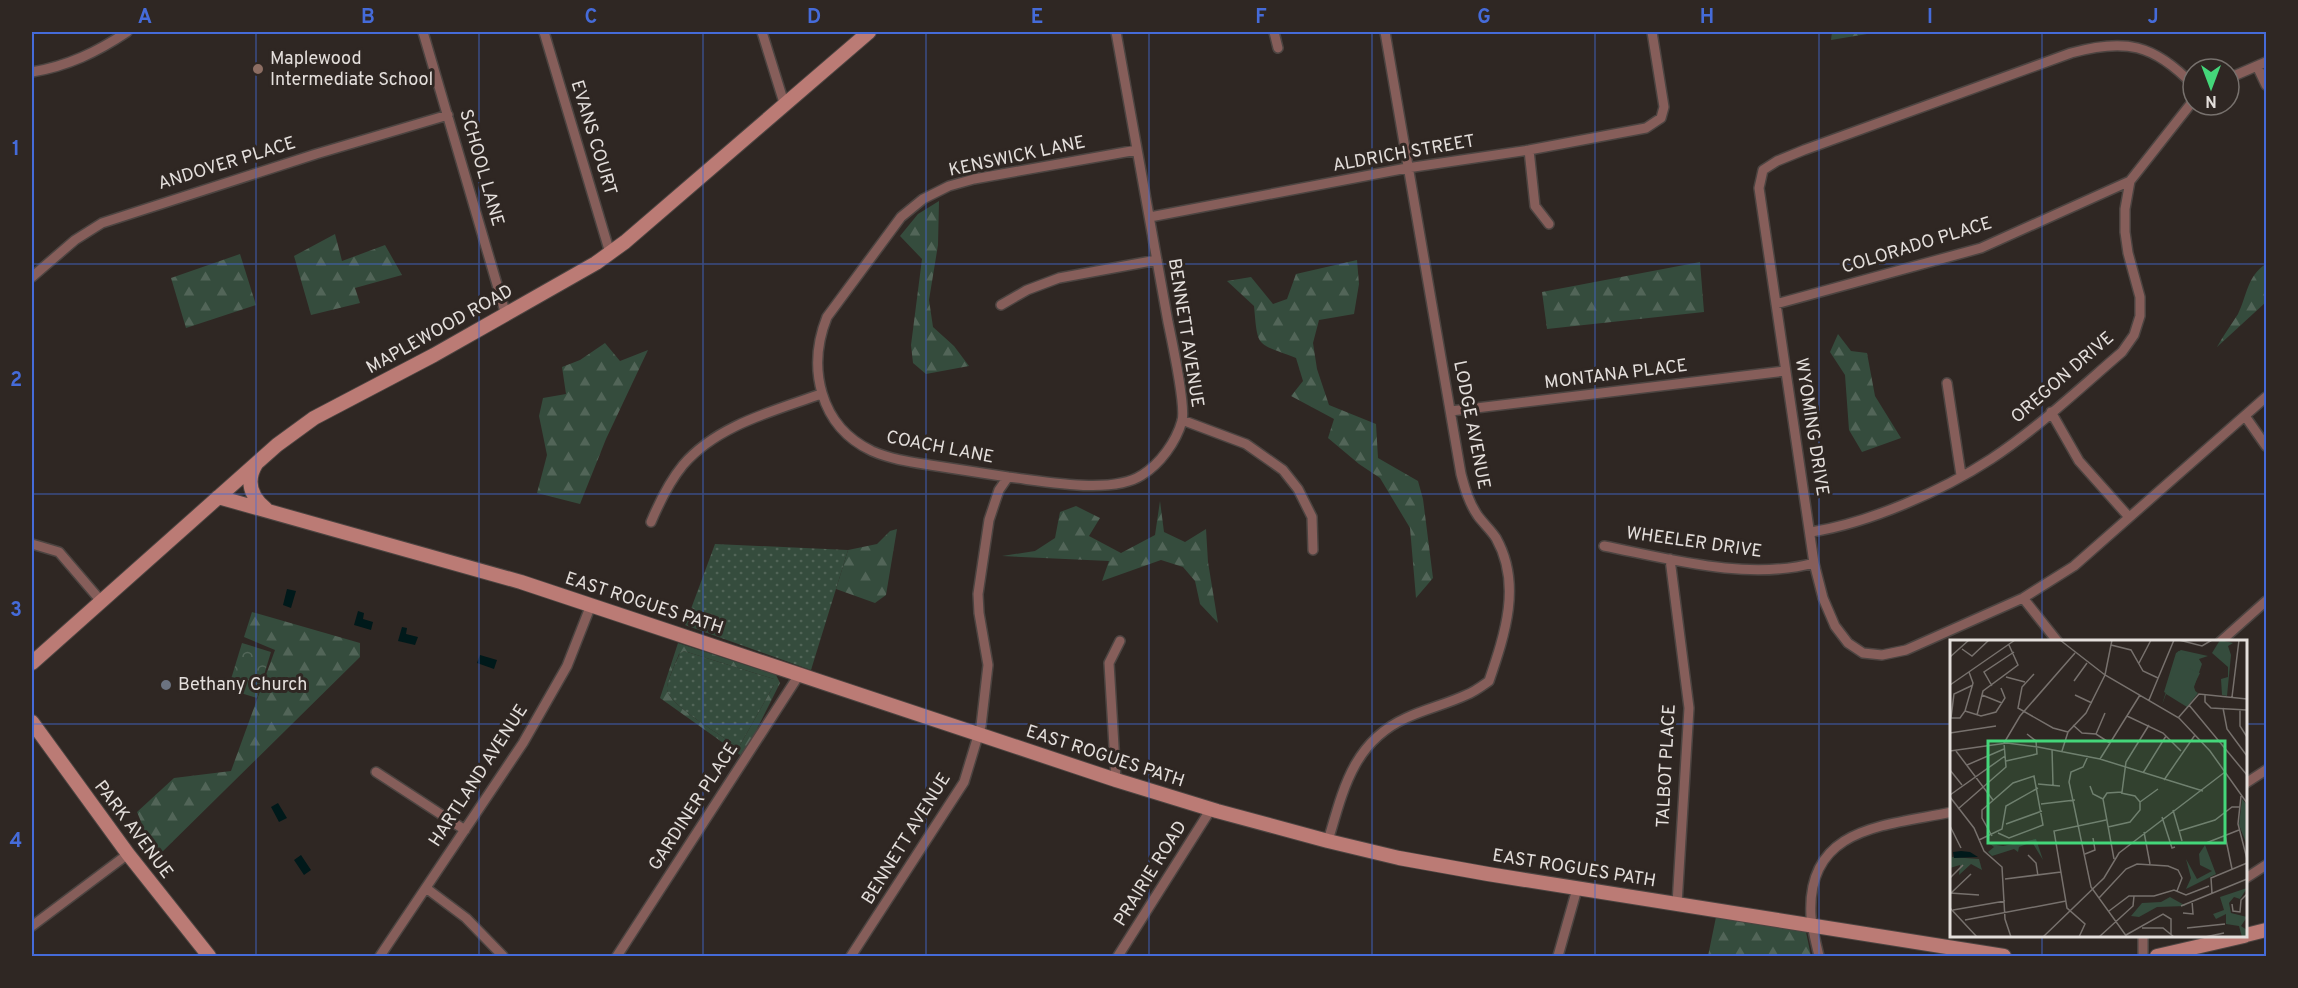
<svg xmlns="http://www.w3.org/2000/svg" width="2298" height="988" font-family="Overpass,sans-serif">
	<style>
		.grass { fill: url(#grass-dots) }
		.forest { fill: url(#forest-firs); fill-rule: evenodd }
		.park { fill: url(#park-crowns) }
		.water { fill: #00191a }
		.lines { fill: none; stroke-linecap: round; stroke-linejoin: round }
		.street-casing { stroke: #4c4441; stroke-width: 12 }
		.secondary-casing { stroke: #4c4441; stroke-width: 16 }
		.street { stroke: #865e5a; stroke-width: 9 }
		.secondary { stroke: #bb7b75; stroke-width: 14 }
		.grid { fill: none; stroke: #456bd9; stroke-width: 1.5; stroke-opacity: 0.55 }
		.education-dot { fill: #8d6e63; stroke: #2f2723; stroke-width: 2 }
		.worship-dot { fill: #6b7280; stroke: #2f2723; stroke-width: 2 }
		.labels { text-anchor: middle; dominant-baseline: central; stroke-width: 6; stroke-linejoin: round; paint-order: stroke }
		.poi-label { font-size: 18px; fill: #e4dfdc; stroke: #2f2723; text-anchor: start }
		.street-label { font-size: 18px; fill: #e4dfdc; stroke: #2f2723 }
		.inset-road { fill: none; stroke: #77716d; stroke-width: 1.5 }
		.view { fill: #44d77a; fill-opacity: 0.15; stroke: #44d77a; stroke-width: 3 }
		.inset-edge { fill: none; stroke: #e4dfdc; stroke-width: 3 }
		.neatline { fill: none; stroke: #456bd9; stroke-width: 2 }
		.grid-label { font-size: 20px; text-anchor: middle; font-weight: bold; fill: #456bd9 }
	</style>
	<defs>
		<pattern id="grass-dots" width="8" height="8" patternUnits="userSpaceOnUse" patternTransform="scale(1.5)"><rect width="8" height="8" fill="#354c3d"/><path d="M2 2h.1M6 6h.1" fill="none" stroke="#526558" stroke-width="1.8" stroke-linecap="round"/></pattern>
		<pattern id="forest-firs" width="22" height="20" patternUnits="userSpaceOnUse" patternTransform="scale(1.5)"><rect width="22" height="20" fill="#354c3d"/><path d="M5 1l3.5 6h-7zM16 11l3.5 6h-7z" fill="#526558"/></pattern>
		<pattern id="park-crowns" width="20" height="18" patternUnits="userSpaceOnUse" patternTransform="scale(1.5)"><rect width="20" height="18" fill="#354c3d"/><path d="M2 6a3 3 0 1 1 6 0M12 15a3 3 0 1 1 6 0" fill="none" stroke="#526558"/></pattern>
	</defs>
	<rect width="100%" height="100%" fill="#2f2723"/>
	<path class="grass" d="M715 544 848 550 811 670 685 625Z
		M684 651 774 679V685L739 747C725 738 667 704 667 689 667 681 676 662 680 653Z"/>
	<path class="forest" d="M1832 32H1879L1831 40Z
		M939 201 938 245 929 300 933 327 954 346 969 366 926 374 913 363 911 345 922 259 900 236 918 214Z
		M335 234 342 261 385 245 402 275 355 288 360 303 311 315 294 256Z
		M240 254 256 305 186 328 171 278Z
		M1357 260 1359 284 1354 314 1319 320 1313 343 1317 369 1329 405 1376 424 1378 458 1418 481 1423 499 1433 578 1416 598 1410 528 1380 478 1359 464 1328 438 1334 419 1291 396 1303 381 1296 358C1256 342 1258 350 1254 306L1227 281 1251 277 1273 304 1287 299 1296 274Z
		M1700 262 1704 312 1547 329 1542 292Z
		M2266 264V302L2217 347C2223 336 2231 325 2238 314 2247 296 2247 276 2266 264Z
		M1838 334 1851 351 1867 353 1875 396 1901 438 1862 452 1849 430 1845 375 1830 352Z
		M605 343 620 361 648 350 606 439 580 504 537 493 547 455 539 416 543 398 566 394 562 367 580 360Z
		M1160 501 1164 532 1185 542 1206 529 1208 562 1218 623 1200 604 1195 581 1183 567 1161 560 1102 581 1109 561 1002 556 1035 551 1055 538 1060 512 1076 506 1100 518 1089 536 1121 553 1155 535Z
		M897 529 886 595 875 603 836 589 848 550 877 544 890 531Z
		M252 612 360 643V657L156 858 137 812 174 778 231 771 275 650 244 637Z
		M678 643 776 675 780 683 743 757 660 698ZM684 651 774 679V685L739 747C725 738 667 704 667 689 667 681 676 662 679 654Z
		M1716 917 1806 932 1811 956H1708Z"/>
	<path class="park" d="M242 643 271 652 257 698 228 689Z"/>
	<path class="water" d="M287 589 296 591 291 608 283 605Z
		M358 611 364 613 363 619 373 622 371 630 354 625Z
		M402 627 407 628 406 634 418 637 415 645 398 641Z
		M480 655 497 660 494 669 477 663Z
		M278 803 287 818 279 822 271 807Z
		M301 855 311 870 304 875 294 860Z"/>
	<g class="lines">
		<g class="street-casing">
			<path id="street" d="M423 32 506 315
				M544 32 610 253
				M762 32 785 106
				M1274 32 1278 48
				M2257 66 2266 85
				M32 72C68 66 97 52 127 32
				M2229 78 2266 62
				M2193 85C2154 44 2125 38 2071 53L1804 150 1777 161 1763 170 1759 188 1814 563 1823 598 1835 626 1848 643 1863 653 1882 655 1906 650 2023 598 2074 566 2266 397
				M1529 150 1535 206 1549 224
				M1150 217 1407 168 1529 150 1646 128 1661 118 1664 107 1652 32
				M32 277 75 240 102 223 316 154 448 115
				M1776 304 1981 248 2130 181
				M1001 305 1027 290 1059 278 1157 260
				M1947 383 1961 475
				M1451 411 1785 371
				M2051 412 2079 461 2129 517
				M2245 416 2266 446
				M1182 420 1246 444 1283 470 1298 489 1312 517 1313 550
				M1008 477C982 473 956 469 930 465 911 462 890 459 872 451 819 426 807 367 827 317L901 217 923 199 949 186 974 179 1137 150
				M651 522C659 503 669 482 683 465 717 425 774 411 821 394
				M1811 532C1869 523 1942 491 1991 459 2038 428 2080 388 2122 352L2134 335 2140 316V297L2128 253 2125 232V209L2130 181 2193 101
				M32 544 59 552 101 601
				M1604 546C1670 559 1748 581 1814 563
				M1670 559 1689 708 1677 904
				M2023 598 2058 642
				M2220 642 2266 601
				M376 772 465 830
				M1116 780 1109 663 1120 641
				M2246 783 2266 770
				M1328 841C1343 790 1353 742 1406 718 1425 709 1447 704 1466 695 1474 692 1482 686 1489 681 1505 634 1522 584 1496 538 1491 530 1484 524 1478 516 1469 503 1465 489 1461 474L1385 32
				M2246 878 2266 865
				M426 888 466 918 503 956
				M32 926 128 854
				M2143 936V956
				M380 956 523 743 567 666 591 605
				M617 956 799 675
				M851 956 964 782 981 726 988 665 979 613 978 594 989 520 999 490 1008 477C1043 481 1112 495 1142 475 1160 464 1176 442 1182 421 1186 406 1172 341 1168 322 1151 225 1133 129 1116 32
				M1118 956 1211 809
				M1558 956 1577 889
				M1819 956C1816 943 1812 929 1811 916 1806 826 1885 826 1952 812"/>
		</g>
		<g class="secondary-casing">
			<path id="secondary" d="M256 464C245 482 251 497 266 509
				M218 497 521 582 1116 780 1217 811 1328 841 1399 858 1488 874 2004 956
				M32 663 277 445 314 418 434 355 596 263 625 242 869 32
				M32 722 128 854 209 956
				M2246 935 2266 930
				M2157 956 2244 936"/>
		</g>
		<use href="#street" class="street"/>
		<use href="#secondary" class="secondary"/>
	</g>
	<path class="grid" d="M256 32V956M479 32V956M703 32V956M926 32V956M1149 32V956M1372 32V956M1595 32V956M1819 32V956M2042 32V642M32 264H2266M32 494H2266M32 724H1952M2246 724H2266M2042 936V956"/>
	<circle class="education-dot" cx="258" cy="69" r="6"/>
	<circle class="worship-dot" cx="166" cy="685" r="6"/>
	<g class="labels">
		<g class="poi-label">
			<text x="270" y="59">Maplewood<tspan x="270" dy="21">Intermediate School</tspan></text>
			<text x="178" y="685">Bethany Church</text>
		</g>
		<g class="street-label">
			<text transform="translate(593 138) rotate(73)">EVANS COURT</text>
			<text transform="translate(1404 154) rotate(-10)">ALDRICH STREET</text>
			<text transform="translate(1017 157) rotate(-12)">KENSWICK LANE</text>
			<text transform="translate(227 164) rotate(-17)">ANDOVER PLACE</text>
			<text transform="translate(481 168) rotate(74)">SCHOOL LANE</text>
			<text transform="translate(1917 246) rotate(-17)">COLORADO PLACE</text>
			<text transform="translate(440 330) rotate(-29)">MAPLEWOOD ROAD</text>
			<text transform="translate(1185 333) rotate(81)">BENNETT AVENUE</text>
			<text transform="translate(1616 375) rotate(-7)">MONTANA PLACE</text>
			<text transform="translate(2063 378) rotate(-41)">OREGON DRIVE</text>
			<text transform="translate(1471 425) rotate(79)">LODGE AVENUE</text>
			<text transform="translate(1811 427) rotate(81)">WYOMING DRIVE</text>
			<text transform="translate(940 448) rotate(11)">COACH LANE</text>
			<text transform="translate(1694 543) rotate(8)">WHEELER DRIVE</text>
			<text transform="translate(644 604) rotate(18)">EAST ROGUES PATH</text>
			<text transform="translate(1105 757) rotate(18)">EAST ROGUES PATH</text>
			<text transform="translate(1667 766) rotate(-87)">TALBOT PLACE</text>
			<text transform="translate(479 776) rotate(-57)">HARTLAND AVENUE</text>
			<text transform="translate(694 807) rotate(-57)">GARDINER PLACE</text>
			<text transform="translate(133 830) rotate(53)">PARK AVENUE</text>
			<text transform="translate(907 839) rotate(-58)">BENNETT AVENUE</text>
			<text transform="translate(1574 869) rotate(9)">EAST ROGUES PATH</text>
			<text transform="translate(1151 874) rotate(-58)">PRAIRIE ROAD</text>
		</g>
	</g>
	<g transform="translate(1950 640)">
		<rect width="297" height="297" fill="#2f2723"/>
		<path d="M270 0 283 3 278 6 281 15 277 56 272 55 271 39 278 37V27L262 13ZM231 10 258 16 249 19 252 24 244 47 246 53 238 65 214 52 226 13ZM292 159 297 165V205L289 185ZM86 199 93 220 82 202 69 207 68 212 64 209 42 216 38 212 44 207 40 204 53 206ZM255 205 266 234 236 249 241 238 236 219 247 239 262 231 250 225 249 214ZM2 208V217L29 219 32 230 21 224 9 235 10 225 0 228ZM297 248 290 259 284 257 279 263 281 273 297 277 291 286 297 290V297H292L289 286 276 284V274L266 279 263 274 274 270 270 257ZM220 257 236 266 207 267 189 277 181 276 192 263 211 262Z" fill="#354c3d"/>
		<path d="M228 11 238 15V28L250 33 242 49 248 53 237 67 216 54 212 65Z" fill="#354c3d"/>
		<path d="M11 211 20 212 28 217 4 218 3 212Z" fill="#00191a"/>
		<path class="inset-road" d="M110 0 155 35 229 78 260 111 297 163M229 0 252 6 262 0M161 5 181 10 193 31 208 38M12 9 22 16 39 0M0 17 19 0M189 23 201 0M84 34 72 47 68 68 103 88 118 92M56 37 75 42M124 41 137 23M0 45 65 0M42 46 34 32 64 12M255 54V62L261 68 297 70M32 55 52 63M125 55 142 63M282 57 289 0M199 60 224 0M239 65 297 135M273 68 277 89 297 116M290 70V86L297 97M15 71 31 76 46 72 55 58 51 48M27 75 33 51 68 25 59 5M177 76 213 93 231 111M0 78H10L15 71 23 43 19 32M1 78 4 54 23 45M228 78 249 54 297 59M123 85 132 93 146 94 160 103M0 93 46 86M146 94 155 73M102 109 103 145M0 111 57 103 88 107 150 119 253 151M6 111 43 160M112 111 118 92 136 73 155 35 162 0M138 116 133 127 121 132 119 142 141 247 177 297M150 119 190 55M56 121 87 114 86 101 77 94M17 125 54 109M0 130 12 145M193 133 216 96M214 140 245 95M88 144 110 146M140 146 143 154 153 159M171 153 185 156 190 162M0 155 55 116M291 156 288 184 297 219M0 157 24 188 34 211 52 227 55 279 61 297M190 162 208 149M91 164 125 160M8 169 56 127 54 103 70 76 125 13M223 170 232 201M212 177 222 208 225 207M56 184 92 171M0 186 11 208M158 187 180 182 190 170V162M229 191 265 180 282 167H290M194 192 200 224M275 195 282 229M42 196 32 178V170L63 143 84 136 93 185 59 198 48 193M29 200 52 189 56 166 88 148M256 203 289 190M135 214 145 210 143 198M78 215 86 223 88 236M164 219 153 159 157 153 172 152 176 122 199 85M0 238 13 225M55 239 111 232M0 253 29 255M1 253 21 234M262 253 261 238 297 223M149 258 176 229 187 224 218 226 228 230 232 238 227 251M282 264 283 271 290 272 291 260 297 254M231 266 297 239M0 268 27 297M3 270 55 261M159 271 179 256H204L224 250 236 255 259 246M233 273 243 274 242 261M15 280 116 261M192 288H213L224 297M237 288 275 284M176 295 213 274 221 279V294M93 297 154 238 169 213 275 132M129 297 135 284 117 268 104 191 156 180M149 297 183 266 184 256M255 297 274 293"/>
		<path class="view" d="M38 101H275V203H38Z"/>
		<rect width="297" height="297" class="inset-edge"/>
	</g>
	<rect width="2298" height="988" fill="none" stroke="#2f2723" stroke-width="66"/>
	<g transform="translate(2211 87) rotate(180)"><circle r="28" fill="#2f2723" stroke="#77716d" stroke-width="1.5"/>
	<path d="M0-4.5L10 22L0 15L-10 22Z" fill="#44d77a"/>
	<text y="-9" font-size="16" font-weight="bold" text-anchor="middle" fill="#e4dfdc">N</text>
	</g>
	<rect x="33" y="33" width="2232" height="922" class="neatline"/>
	<g class="grid-label">
		<text x="145" y="23">A</text>
		<text x="368" y="23">B</text>
		<text x="591" y="23">C</text>
		<text x="814" y="23">D</text>
		<text x="1037" y="23">E</text>
		<text x="1261" y="23">F</text>
		<text x="1484" y="23">G</text>
		<text x="1707" y="23">H</text>
		<text x="1930" y="23">I</text>
		<text x="2153" y="23">J</text>
		<text x="16" y="155">1</text>
		<text x="16" y="386">2</text>
		<text x="16" y="616">3</text>
		<text x="16" y="847">4</text>
	</g>
</svg>
